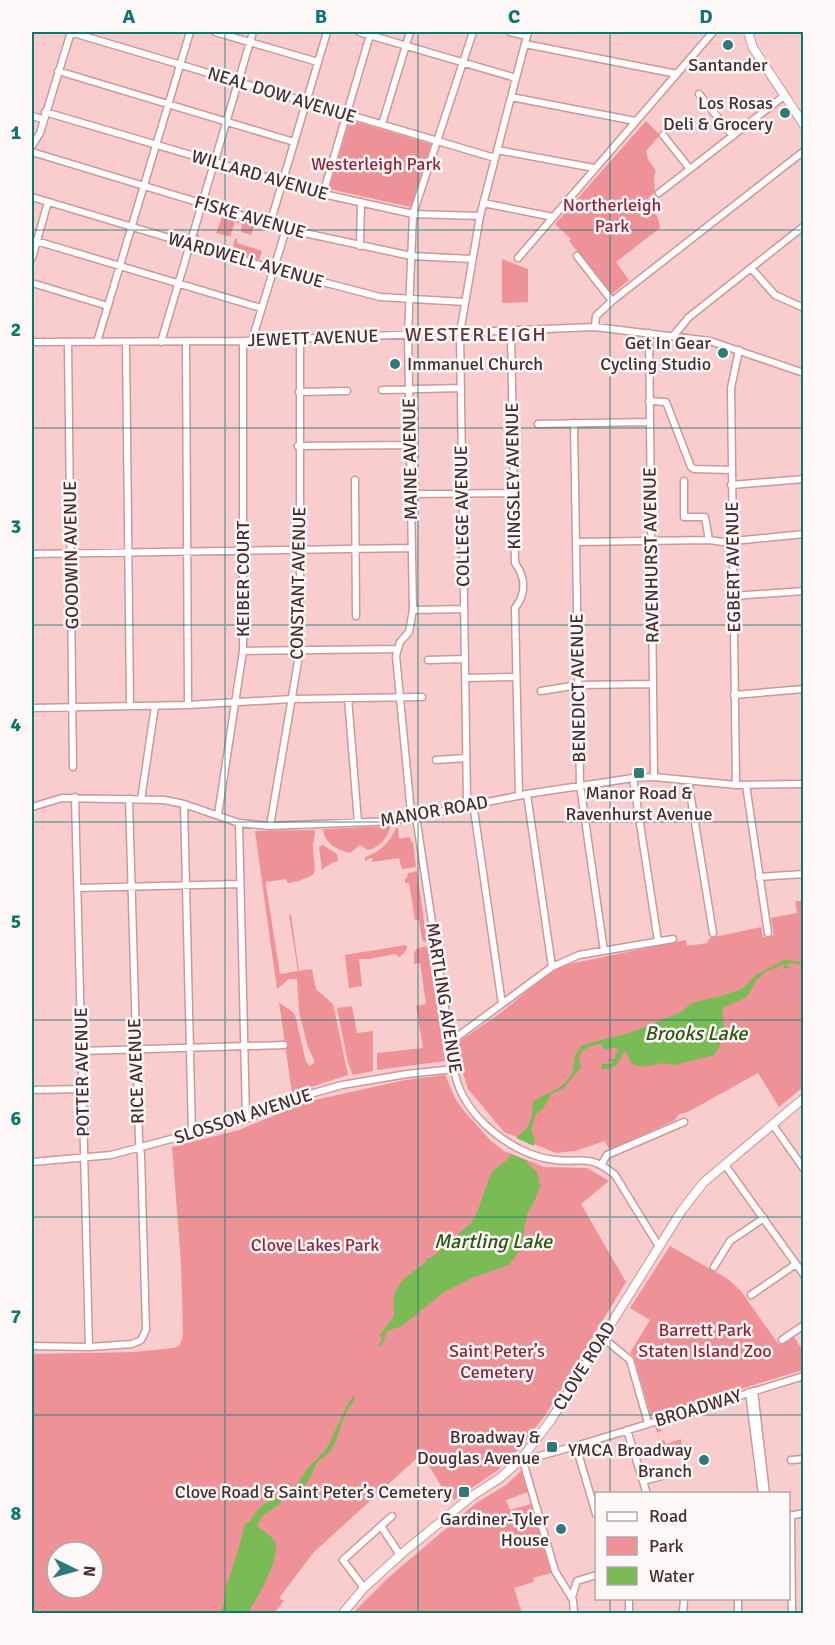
<svg xmlns="http://www.w3.org/2000/svg" width="835" height="1645" font-family="Signika,sans-serif">
	<style>
		.green { fill: #ee9298; fill-rule: evenodd }
		.water { fill: #7bbb56 }
		.lines { fill: none; stroke-linecap: round; stroke-linejoin: round }
		.minor-casing { stroke: #cd989b; stroke-width: 9 }
		.major-casing { stroke: #cd989b; stroke-width: 10 }
		.minor { stroke: #fff; stroke-width: 6 }
		.major { stroke: #fff; stroke-width: 8 }
		.grid { fill: none; stroke: #0f766e; stroke-width: 1.5; stroke-opacity: 0.55 }
		.poi-dot { fill: #2f7979; stroke: #fef8f9; stroke-width: 2 }
		.labels { text-anchor: middle; dominant-baseline: central; stroke-width: 5; stroke-linejoin: round; paint-order: stroke }
		.poi-label { font-size: 18px; fill: #442e2f; stroke: #fef8f9; text-anchor: end }
		.street-label { font-size: 18px; fill: #442e2f; stroke: #fef8f9 }
		.park-label { font-size: 18px; fill: #912437; stroke: #fef8f9 }
		.neighbourhood-label { font-size: 20px; letter-spacing: 1.5px; fill: #633639; stroke: #fef8f9 }
		.water-label { font-size: 20px; font-style: italic; fill: #2d5611; stroke: #fef8f9 }
		.neatline { fill: none; stroke: #0f766e; stroke-width: 2 }
		.grid-label { font-size: 20px; text-anchor: middle; font-weight: bold; fill: #0f766e }
	</style>
	<rect width="100%" height="100%" fill="#f9ccce"/>
	<path class="green" d="M350 120 431 144 411 207 329 189Z
		M646 121 660 135 646 151 648 159 656 171 654 175 655 192 648 198 655 207 653 210 658 218 660 228 616 262 629 280 612 294 569 241 571 239 555 224Z
		M223 215 255 224 251 235 241 232 242 224 235 222 230 237 228 235 227 236 216 233Z
		M197 234H199L198 241 232 251 235 238 237 239V243L262 251 259 260 195 241Z
		M502 259 528 269V302L502 303Z
		M390 826C390 836 379 848 368 850L360 845 350 853C337 850 324 843 323 829Z
		M396 828H398L399 839 410 837 411 842H413L416 867 402 869 399 858 371 862 373 860 371 858 365 861V857C380 852 389 843 396 828Z
		M315 830C315 837 313 841 313 849 313 858 317 866 313 875L299 881 288 883 286 879 266 882V886L280 974 298 971 289 915H291L299 971 312 969 316 989 333 1004 348 1075 292 1093 279 1002C284 1007 291 1009 295 1015L306 1062 310 1066 314 1063V1060L308 1047 299 1012 297 979H289L277 989 255 831Z
		M323 845 337 854 338 861C333 862 326 866 322 870L319 847Z
		M417 871 427 941 425 942 422 940 419 920H415L409 883H405V878H407L408 873Z
		M795 901H803V1087L779 1107 758 1073 688 1112 679 1114 675 1120 612 1149H609L605 1141 575 1151 556 1153 504 1132 468 1089 461 1067 458 1042 499 1014 543 978 564 965 686 940 687 946 707 943 710 938 761 927 763 937 774 935 771 918 797 913Z
		M406 945 407 947 405 952 399 957 395 954 369 959H359L362 986 349 988 345 955Z
		M428 946 445 1061 377 1070V1053L423 1048 416 1006 426 1004 420 963 414 964V953L417 948Z
		M352 1006 357 1033 373 1031V1071L353 1075 348 1063 337 1008Z
		M445 1075 456 1100 465 1112 491 1141 504 1151 544 1167 587 1168 609 1181 581 1204 626 1282 546 1414 525 1442 498 1470 454 1500 446 1487 443 1489 427 1463 426 1450 314 1552 279 1598 284 1601 274 1613 32 1614V1354L135 1352 174 1348 180 1345 183 1335 181 1263 172 1147 239 1130 310 1101 405 1080ZM57 1552H93V1588H57Z
		M670 1246 728 1279 741 1291 779 1345 793 1335 803 1351V1370L651 1416 634 1357 630 1353 650 1320 630 1308Z
		M658 1425 662 1431 657 1432 660 1441 664 1440 666 1444 681 1439 682 1450 664 1456 655 1426Z
		M521 1471 528 1492 506 1500 510 1510 531 1504 551 1573 533 1578 534 1582 514 1588 522 1613H353L388 1578 456 1520 476 1503 506 1485Z"/>
	<path class="water" d="M784 960 803 962V965L790 963 786 965 791 968H783L784 964 765 972 755 982 747 997 724 1007C720 1014 724 1018 724 1027 725 1037 720 1047 714 1055L675 1065 664 1063 640 1067 631 1063 626 1052 623 1053C618 1064 615 1070 602 1069L601 1064H612L613 1062 607 1060 614 1059 618 1049 613 1047 607 1050 603 1048 602 1044C589 1045 574 1052 581 1067L564 1088 551 1094C547 1102 544 1110 536 1114L531 1131 535 1138 534 1146 516 1138 526 1129 532 1117 533 1102C543 1094 565 1088 571 1075 577 1064 570 1056 583 1045L632 1032 681 1012 691 1003 721 996 742 989 756 975Z
		M511 1154 528 1161 527 1163 537 1172 540 1186 535 1200 527 1214 521 1249 509 1265 472 1278 444 1292 402 1326 387 1331 382 1346 379 1345 382 1339 380 1335 394 1316C394 1310 393 1303 394 1297 397 1280 414 1272 426 1262V1259L431 1258 471 1223C481 1209 483 1190 491 1174 496 1165 507 1164 511 1154Z
		M353 1396 355 1399 346 1412 335 1443 328 1454 318 1461 307 1483 302 1488 285 1495 279 1505 263 1515 257 1526C263 1531 271 1535 275 1542 282 1556 256 1601 248 1613H219C226 1606 224 1596 226 1587 233 1566 240 1546 245 1523L250 1522 254 1514 264 1504 296 1487 307 1469 327 1448 347 1405Z"/>
	<g class="lines">
		<g class="minor-casing">
			<path id="minor" d="M70 32 495 158
				M215 32 318 62
				M359 32 516 78
				M473 32 413 214 408 335 413 610 409 632 400 642 396 656 411 813 417 823 455 1074C463 1116 514 1156 555 1160 584 1163 590 1154 615 1175L658 1245
				M510 32 527 36
				M525 44 677 74
				M58 71 294 142
				M699 94 733 136
				M511 97 635 121
				M45 112 323 194 413 214 480 216
				M32 116 43 119
				M382 124 410 32
				M663 135 690 169
				M32 146 40 133 71 32
				M497 150 594 168
				M32 152 286 229 411 256 472 259
				M659 193 784 96
				M323 194 370 35
				M32 197 273 269 380 297 465 302
				M483 203 553 217
				M270 224 327 32
				M36 241 261 308
				M360 246 361 202
				M577 256 612 301
				M32 258 48 202
				M518 258 713 32
				M751 268 775 295 804 308
				M32 283 108 306
				M595 327 596 316 612 301 804 151
				M511 331 515 563C526 578 526 594 515 608L519 796
				M649 333 654 777
				M674 335 689 317 804 226
				M252 340 286 229
				M32 342 243 341 595 327 710 341 804 373
				M68 342 73 767
				M97 342 190 32
				M126 342 130 706
				M161 342 253 32
				M186 342 188 705
				M382 390 460 388
				M299 392 347 391
				M649 401 666 402 691 467 694 469 731 470
				M574 423 580 785 604 951
				M538 424 649 422
				M298 446 410 445
				M355 480 356 616
				M684 481V517H705L709 540
				M731 485 804 479
				M411 494 513 493
				M576 542 709 540 723 542 804 534
				M32 554 411 548
				M733 596 804 591
				M413 610 464 609
				M243 651 397 649
				M428 660 464 659
				M465 678 516 677
				M541 691 578 685 653 684
				M734 695 804 689
				M348 698 358 822
				M32 708 188 705 292 699 422 697
				M436 760 466 758
				M633 778 658 941
				M688 780 713 933
				M736 785 731 388 739 350
				M746 785 768 933
				M527 794 552 967
				M75 797 89 1347
				M141 800 155 706
				M184 804 192 1134
				M32 807 62 798 164 800 184 804 239 823 270 826 394 821 527 794 633 778 654 777 736 785 804 784
				M218 815 243 651V341
				M239 823 246 1119
				M270 826 300 650V339
				M759 877 804 874
				M77 888 240 884
				M502 1004 474 810 467 801 460 333 480 216 528 32
				M450 1042 552 967 579 955 673 939
				M81 1051 284 1045
				M32 1090 82 1089
				M773 1125 804 1169
				M32 1162 111 1155 246 1119 296 1098 342 1085 407 1074 454 1069
				M601 1165 607 1155 684 1122
				M725 1165 804 1275
				M714 1267 730 1241 764 1218
				M751 1295 796 1264
				M602 1337 630 1360 648 1423
				M782 1340 804 1325
				M32 1346 89 1347 132 1344 141 1340 146 1330 141 1155 139 1141 129 799
				M754 1391 766 1494
				M749 1392 762 1494
				M627 1430 647 1494
				M576 1446 596 1514
				M791 1460 804 1459
				M643 1481 681 1471
				M789 1516 804 1513
				M791 1516 792 1614
				M381 1526 400 1555
				M364 1588 343 1560 392 1516
				M572 1597 577 1581 596 1575
				M574 1614 573 1600 555 1571 522 1458 536 1457 576 1446 804 1376
				M629 1614V1598
				M683 1614 684 1598
				M738 1614V1598"/>
		</g>
		<g class="major-casing">
			<path id="major" d="M748 32 753 48 804 125
				M342 1614 364 1588 400 1555 472 1496 500 1478 522 1458 551 1420 682 1210 704 1182 804 1098"/>
		</g>
		<use href="#minor" class="minor"/>
		<use href="#major" class="major"/>
	</g>
	<path class="grid" d="M225 32V1614M418 32V1614M610 32V1494M32 230H804M32 428H804M32 625H804M32 822H804M32 1020H804M32 1217H804M32 1415H804M610 1598V1614"/>
	<g class="poi-dot">
		<circle cx="728" cy="45" r="6"/>
		<circle cx="785" cy="113" r="6"/>
		<circle cx="723" cy="353" r="6"/>
		<circle cx="395" cy="364" r="6"/>
		<rect x="633" y="767" width="12" height="12" rx="3"/>
		<rect x="546" y="1441" width="12" height="12" rx="3"/>
		<circle cx="704" cy="1460" r="6"/>
		<rect x="458" y="1486" width="12" height="12" rx="3"/>
		<circle cx="561" cy="1529" r="6"/>
	</g>
	<g class="labels">
		<g class="poi-label">
			<text x="728" y="65" text-anchor="middle">Santander</text>
			<text x="773" y="103">Los Rosas<tspan x="773" dy="21">Deli &amp; Grocery</tspan></text>
			<text x="711" y="343">Get In Gear<tspan x="711" dy="21">Cycling Studio</tspan></text>
			<text x="407" y="364" text-anchor="start">Immanuel Church</text>
			<text x="639" y="793" text-anchor="middle">Manor Road &amp;<tspan x="639" dy="21">Ravenhurst Avenue</tspan></text>
			<text x="540" y="1437">Broadway &amp;<tspan x="540" dy="21">Douglas Avenue</tspan></text>
			<text x="692" y="1450">YMCA Broadway<tspan x="692" dy="21">Branch</tspan></text>
			<text x="452" y="1492">Clove Road &amp; Saint Peter’s Cemetery</text>
			<text x="549" y="1519">Gardiner-Tyler<tspan x="549" dy="21">House</tspan></text>
		</g>
		<g class="street-label">
			<text transform="translate(282 95) rotate(17)">NEAL DOW AVENUE</text>
			<text transform="translate(260 175) rotate(16)">WILLARD AVENUE</text>
			<text transform="translate(250 217) rotate(16)">FISKE AVENUE</text>
			<text transform="translate(246 260) rotate(16)">WARDWELL AVENUE</text>
			<text transform="translate(313 338) rotate(-2)">JEWETT AVENUE</text>
			<text transform="translate(410 459) rotate(-91)">MAINE AVENUE</text>
			<text transform="translate(513 476) rotate(-91)">KINGSLEY AVENUE</text>
			<text transform="translate(462 516) rotate(-91)">COLLEGE AVENUE</text>
			<text transform="translate(71 555) rotate(-91)">GOODWIN AVENUE</text>
			<text transform="translate(651 555) rotate(-91)">RAVENHURST AVENUE</text>
			<text transform="translate(733 567) rotate(-91)">EGBERT AVENUE</text>
			<text transform="translate(243 579) rotate(-90)">KEIBER COURT</text>
			<text transform="translate(298 583) rotate(-89)">CONSTANT AVENUE</text>
			<text transform="translate(578 688) rotate(-91)">BENEDICT AVENUE</text>
			<text transform="translate(434 811) rotate(-10)">MANOR ROAD</text>
			<text transform="translate(444 998) rotate(81)">MARTLING AVENUE</text>
			<text transform="translate(136 1071) rotate(-92)">RICE AVENUE</text>
			<text transform="translate(82 1072) rotate(-91)">POTTER AVENUE</text>
			<text transform="translate(243 1116) rotate(-18)">SLOSSON AVENUE</text>
			<text transform="translate(584 1366) rotate(-58)">CLOVE ROAD</text>
			<text transform="translate(698 1408) rotate(-17)">BROADWAY</text>
		</g>
		<g class="park-label">
			<text x="376" y="164">Westerleigh Park</text>
			<text x="612" y="205">Northerleigh<tspan x="612" dy="21">Park</tspan></text>
			<text x="315" y="1245">Clove Lakes Park</text>
			<text x="705" y="1330">Barrett Park<tspan x="705" dy="21">Staten Island Zoo</tspan></text>
			<text x="497" y="1351">Saint Peter’s<tspan x="497" dy="21">Cemetery</tspan></text>
		</g>
		<g class="neighbourhood-label">
			<text x="476" y="334">WESTERLEIGH</text>
		</g>
		<g class="water-label">
			<text x="696" y="1033">Brooks Lake</text>
			<text x="493" y="1241">Martling Lake</text>
		</g>
	</g>
	<rect width="835" height="1645" fill="none" stroke="#fef8f9" stroke-width="66"/>
	<rect x="595" y="1492" width="195" height="108" fill="#fef8f9" stroke="#b4a7a8" stroke-width="1.5"/>
	<rect x="607" y="1512" width="30" height="9" fill="#ffffff" stroke="#b4a7a8" stroke-width="1.5"/>
	<text x="649" y="1522" font-size="18" fill="#442e2f">Road</text>
	<rect x="607" y="1537" width="30" height="18" fill="#ee9298" stroke="#b4a7a8" stroke-width="1.5"/>
	<text x="649" y="1552" font-size="18" fill="#442e2f">Park</text>
	<rect x="607" y="1567" width="30" height="18" fill="#7bbb56" stroke="#b4a7a8" stroke-width="1.5"/>
	<text x="649" y="1582" font-size="18" fill="#442e2f">Water</text>
	<g transform="translate(75 1570) rotate(95)"><circle r="28" fill="#fef8f9" stroke="#b4a7a8" stroke-width="1.5"/>
	<path d="M0-4.5L10 22L0 15L-10 22Z" fill="#2f7979"/>
	<text y="-9" font-size="16" font-weight="bold" text-anchor="middle" fill="#442e2f">N</text>
	</g>
	<rect x="33" y="33" width="769" height="1579" class="neatline"/>
	<g class="grid-label">
		<text x="129" y="23">A</text>
		<text x="321" y="23">B</text>
		<text x="514" y="23">C</text>
		<text x="706" y="23">D</text>
		<text x="16" y="139">1</text>
		<text x="16" y="336">2</text>
		<text x="16" y="533">3</text>
		<text x="16" y="731">4</text>
		<text x="16" y="928">5</text>
		<text x="16" y="1125">6</text>
		<text x="16" y="1323">7</text>
		<text x="16" y="1520">8</text>
	</g>
</svg>
